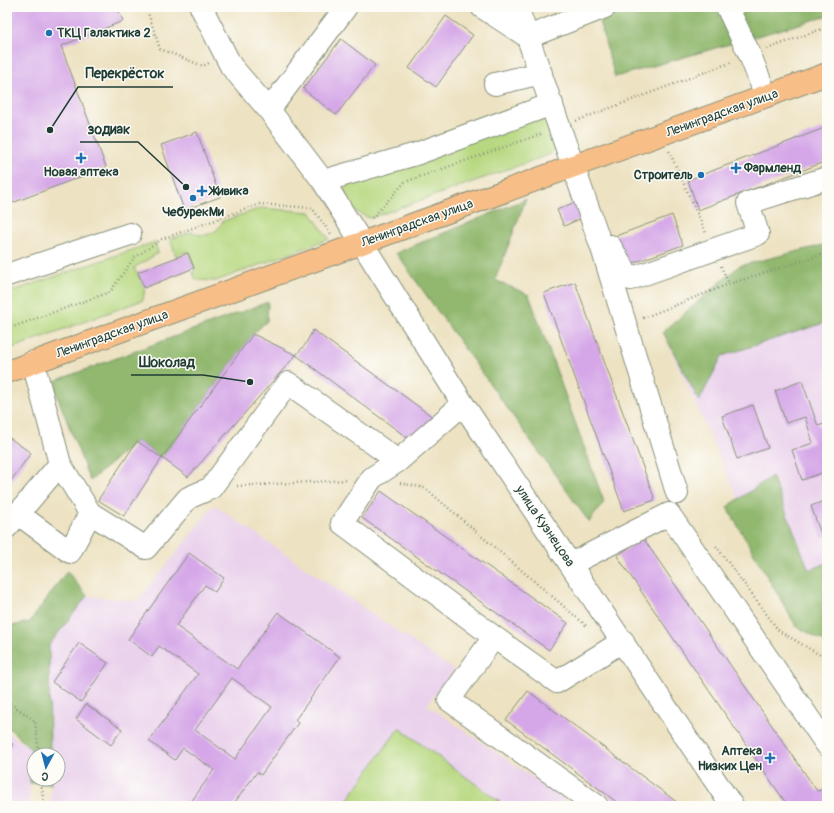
<svg xmlns="http://www.w3.org/2000/svg" width="834" height="813" font-family="Pangolin,sans-serif">
	<style>
		.built { fill: #ead1ec }
		.green { fill: #b7d880; stroke: #6b8a5a }
		.forest { fill: #91b86e; stroke: #587a51 }
		.building { fill: #d5a7e8; fill-rule: evenodd }
		.lines { fill: none; stroke-linecap: round; stroke-linejoin: round }
		.minor-casing { stroke: #86907b; stroke-width: 24 }
		.major-casing { stroke: #86907b; stroke-width: 24 }
		.path { stroke: #86907b; stroke-width: 2.5; stroke-dasharray: 1 3; stroke-linecap: butt }
		.minor { stroke: #fff; stroke-width: 22 }
		.major { stroke: #f7be88; stroke-width: 22 }
		.poi-dot { fill: #1f6fb2; stroke: #fdfcf7; stroke-width: 1.5 }
		.labels { text-anchor: middle; dominant-baseline: central; stroke-width: 3; stroke-linejoin: round; paint-order: stroke }
		.poi-label { font-size: 13px; font-weight: bold; fill: #1f3d34; stroke: #fdfcf7; text-anchor: start }
		.street-label { font-size: 13px; fill: #1f3d34; stroke: #fdfcf7 }
		.leader { fill: none; stroke: #1f3d34; stroke-width: 1.5 }
		.callout-dot { fill: #1f3d34; stroke: #fdfcf7; stroke-width: 1.5 }
		.callout-label { font-size: 14px; text-anchor: middle; font-weight: bold; fill: #1f3d34; stroke: #fdfcf7; stroke-width: 3; stroke-linejoin: round; paint-order: stroke }
	</style>
	<rect width="100%" height="100%" fill="#fdfcf7"/>
	<filter id="ink" filterUnits="userSpaceOnUse"><feTurbulence type="fractalNoise" baseFrequency=".025" numOctaves="2"/><feDisplacementMap in="SourceGraphic" scale="8" xChannelSelector="R" yChannelSelector="G"/><feConvolveMatrix kernelMatrix="1 2 1 2 8 2 1 2 1" color-interpolation-filters="sRGB"/></filter>
	<filter id="wash" filterUnits="userSpaceOnUse"><feTurbulence type="fractalNoise" baseFrequency=".012" numOctaves="4" result="noise"/><feDisplacementMap in="SourceGraphic" scale="16" xChannelSelector="R" yChannelSelector="G"/><feGaussianBlur stdDeviation="0.9" result="paint"/><feColorMatrix in="noise" values="0 0 0 0 0 0 0 0 0 0 0 0 0 0 0 0 0 1.4 0 .05"/><feComposite in="paint" operator="in"/></filter>
	<g filter="url(#wash)">
		<rect width="100%" height="100%" fill="#ede2c2"/>
		<path class="built" d="M827 276V638L796 626 663 332Z
			M214 505 454 670 427 705 564 799 558 806H51V779H58V755H50L49 645 87 596 138 601Z
			M7 732 31 749 29 806H7Z"/>
		<path class="green" d="M543 114 557 147 551 154 371 218C354 213 348 206 344 189L350 184Z
			M261 208 310 212 329 239 216 281 196 280 193 273 195 269 188 251 176 256 170 239 192 232 200 235H207L217 230 223 221Z
			M155 242 158 253 134 268 145 288 143 300 7 350V293Z
			M399 728 499 801 496 806H343Z"/>
		<path class="forest" d="M617 7H827V16L615 77 597 14Z
			M526 199 495 280 529 295 604 502 589 522 396 253Z
			M827 244V322L722 356 699 401 663 332 739 266Z
			M268 302 267 321 253 334 162 458 137 441 90 481 52 382Z
			M772 476 809 570 827 563V643L796 626 727 507Z
			M67 571 87 596 49 645 50 755H34V779H51V784L30 783 31 749 7 726V627L30 622Z"/>
		<g id="blocks">
			<path class="building" d="M7 7H117L123 21 61 46 106 167 7 205Z
				M446 16 473 35 436 87 409 68Z
				M341 39 375 65 336 115 303 89Z
				M827 127V161L698 210 688 180Z
				M197 132 220 197 184 210 161 145Z
				M575 202 582 218 564 226 557 210Z
				M672 215 683 245 625 266 613 237Z
				M188 253 194 268 144 288 138 272Z
				M575 282 655 500 624 511 544 293Z
				M313 330 437 420 421 448 296 355 305 345Z
				M253 334 296 355 188 477 162 458Z
				M802 381 818 426 827 423V471L802 480 792 450 813 443 805 417 786 423 775 391Z
				M753 405 768 448 737 459 722 416Z
				M7 436 31 453 7 486Z
				M137 441 162 458 124 516 98 500Z
				M827 477V495L821 479Z
				M381 491 568 623 549 650 362 518Z
				M827 500V536L822 537 811 506Z
				M643 538 817 791 827 789V806H788L617 556Z
				M189 553 224 578 215 592 205 585 176 626 237 669 278 612 340 657 295 720 298 723 261 775 257 772 232 806H188L214 770 183 748 175 760 149 741 198 674 159 646 152 657 128 639ZM232 678 272 707 235 759 195 730Z
				M79 643 108 663 81 702 52 682Z
				M528 691 682 806H622L506 720Z
				M86 704 122 729 111 745 76 719Z
				M7 740 13 744 7 752Z"/>
		</g>
	</g>
	<g filter="url(#ink)">
		<use href="#blocks" fill-opacity="0" stroke="#86907b" stroke-width="1"/>
		<g class="lines">
			<g class="minor-casing">
				<path id="minor" d="M201 7 231 66 269 110 323 181 463 404 732 806
					M482 7 528 37 605 7
					M517 7 602 248 677 493
					M727 7 750 55 766 96
					M495 84 541 73
					M269 110 346 7
					M323 181 416 154 552 104
					M609 246H610L630 279 758 234 748 203 827 178
					M7 275 130 234
					M463 404 398 461 372 478 342 523 494 637
					M60 464 90 513 146 548 188 498 211 488 288 383 398 461
					M17 513 70 552 90 513
					M7 527 60 464 33 362
					M571 564 669 514 827 745
					M597 806 449 700 494 637 557 682 623 641"/>
			</g>
			<g class="major-casing">
				<path id="major" d="M7 372 827 74"/>
			</g>
			<path class="path" d="M146 7 160 49 203 66 209 63
				M767 49 827 27
				M576 121 732 62
				M669 151 706 233
				M372 218 405 182 541 134
				M721 266 729 284
				M643 318 729 284 827 253
				M7 329 110 292 134 258 162 239 260 204 312 208 331 234
				M400 483 425 488 588 627
				M237 486 348 480
				M716 546 779 631 827 659
				M7 701 35 721 39 755
				M41 779 44 806"/>
			<use href="#minor" class="minor"/>
			<use href="#major" class="major"/>
		</g>
	</g>
	<g class="poi-dot">
		<circle cx="49" cy="33" r="4"/>
		<path d="M79 152h4v4h4v4h-4v4h-4v-4h-4v-4h4z"/>
		<path d="M734 162h4v4h4v4h-4v4h-4v-4h-4v-4h4z"/>
		<circle cx="701" cy="175" r="4"/>
		<path d="M200 185h4v4h4v4h-4v4h-4v-4h-4v-4h4z"/>
		<circle cx="193" cy="198" r="4"/>
		<path d="M768 752h4v4h4v4h-4v4h-4v-4h-4v-4h4z"/>
	</g>
	<g class="labels">
		<g class="poi-label">
			<text x="57" y="33">ТКЦ Галактика 2</text>
			<text x="744" y="168">Фармленд</text>
			<text x="81" y="172" text-anchor="middle">Новая аптека</text>
			<text x="693" y="175" text-anchor="end">Строитель</text>
			<text x="210" y="191">Живика</text>
			<text x="193" y="212" text-anchor="middle">ЧебурекМи</text>
			<text x="762" y="751" text-anchor="end">Аптека<tspan x="762" dy="15">Низких Цен</tspan></text>
		</g>
		<g class="street-label">
			<text transform="translate(722 113) rotate(-20)">Ленинградская улица</text>
			<text transform="translate(417 223) rotate(-20)">Ленинградская улица</text>
			<text transform="translate(112 334) rotate(-20)">Ленинградская улица</text>
			<text transform="translate(545 526) rotate(56)">улица Кузнецова</text>
		</g>
	</g>
	<path class="leader" d="M50 130L78 87H173M186 187L138 142H80M250 382L203 375H131"/>
	<g class="callout-dot">
		<circle cx="50" cy="130" r="4"/>
		<circle cx="186" cy="187" r="4"/>
		<circle cx="250" cy="382" r="4"/>
	</g>
	<g class="callout-label">
		<text x="125" y="78">Перекрёсток</text>
		<text x="109" y="134">зодиак</text>
		<text x="167" y="367">Шоколад</text>
	</g>
	<rect width="834" height="813" fill="none" stroke="#fdfcf7" stroke-width="24"/>
	<g transform="translate(46 767) rotate(187)"><circle r="19" fill="#fdfcf7" stroke="#a4b0a9"/>
	<path d="M0-3L7 15L0 10L-7 15Z" fill="#1f6fb2"/>
	<text y="-6" font-size="11" font-weight="bold" text-anchor="middle" fill="#1f3d34">С</text>
	</g>
</svg>
